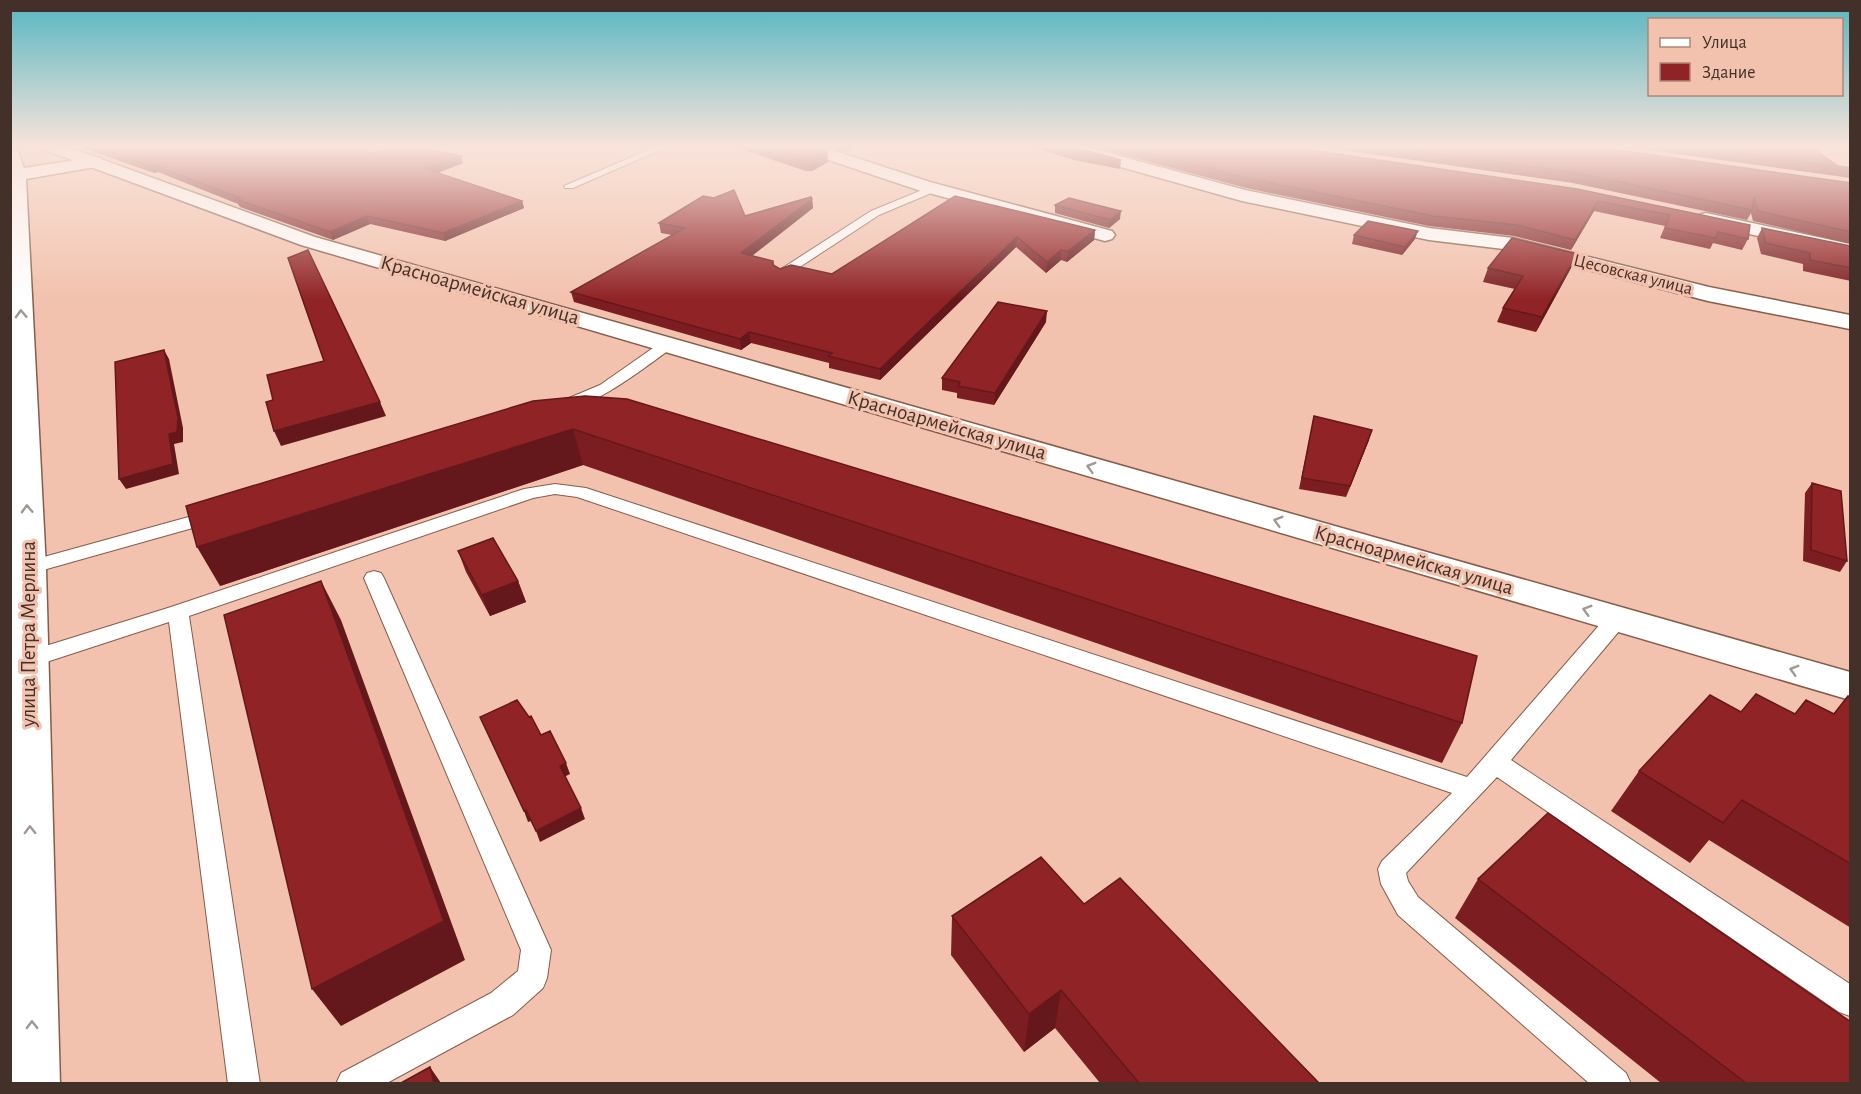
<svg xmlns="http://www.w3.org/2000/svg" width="1861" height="1094" font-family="'Alegreya Sans',sans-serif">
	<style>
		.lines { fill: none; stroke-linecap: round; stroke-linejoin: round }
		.service-casing { stroke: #865c4a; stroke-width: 2 }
		.minor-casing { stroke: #865c4a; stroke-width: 3 }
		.tertiary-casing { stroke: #865c4a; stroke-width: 3 }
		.secondary-casing { stroke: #865c4a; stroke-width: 3 }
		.service { fill: #fff; fill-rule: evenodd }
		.minor { fill: #fff; fill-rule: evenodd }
		.tertiary { fill: #fff; fill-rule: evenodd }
		.secondary { fill: #fff; fill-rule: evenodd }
		.wall { fill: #7c1e21 }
		.shaded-wall { fill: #65181b }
		.building { fill: #902326; stroke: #65181b; stroke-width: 1.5 }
		.oneway { stroke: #a19894 }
		.labels { text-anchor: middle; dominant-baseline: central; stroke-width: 6; stroke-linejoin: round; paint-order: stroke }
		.far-street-label { font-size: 18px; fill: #433028; stroke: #f2c2ae }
		.street-label { font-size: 21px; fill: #433028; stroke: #f2c2ae }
	</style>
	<rect width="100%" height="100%" fill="#f2c2ae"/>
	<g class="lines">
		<g class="service-casing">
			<path id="service" d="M657 146H669L573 188H565L564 186Z
				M1835 146 1850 147V154Z
				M932 186 937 189 936 191 879 215 786 276 781 277 775 273 871 211Z
				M668 340 673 341 675 344 673 347C651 363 584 416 557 409L555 406 557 403 600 385 663 341Z
				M555 484 586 488 1467 777 1609 614 1617 612 1625 614 1628 619 1625 624 1511 760 1850 984V1016L1839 1012 1497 777 1406 873 1408 881 1418 897 1626 1073 1631 1084H1590L1398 915 1381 884 1378 869 1382 861 1452 793 577 497 555 494 533 498 189 616 260 1084H228L169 622 28 668 20 666 17 660 20 654 171 607 524 489Z
				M214 510 221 512 223 516 221 520 29 574 22 573 19 568 22 563Z
				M374 571 381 573 384 578 551 950 547 978 543 988 513 1015 385 1084H336L341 1073 491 993 518 971 521 950 364 578 367 573Z"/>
		</g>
		<g class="minor-casing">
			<path id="minor" d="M797 146H820L930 182 1112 231 1115 235 1112 239 1105 241 918 190 799 150Z
				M1058 146H1083L1245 190 1429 228 1513 238 1709 287 1850 315V329L1708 301 1512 250 1429 240 1242 201 1060 150Z
				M1706 213 1850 244V256L1699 223 1696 219 1699 215Z"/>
		</g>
		<g class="tertiary-casing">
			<path id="tertiary" d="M43 146H65L315 237 1850 672V700L301 245 45 150Z"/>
		</g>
		<g class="secondary-casing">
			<path id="secondary" d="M10 146 18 151 24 168 95 157 101 158 104 162 101 166 95 167 26 179 46 568 60 1084H10Z"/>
		</g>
		<use href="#service" class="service"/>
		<use href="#minor" class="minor"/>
		<use href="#tertiary" class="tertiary"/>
		<use href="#secondary" class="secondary"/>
	</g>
	<path class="wall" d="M77 146H353L373 153 463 163 438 173 522 201 524 208 445 241 370 224 333 240 240 207 238 204 158 172 154 173Z
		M732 146H816L828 162 812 171H806Z
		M825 146H859L846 152Z
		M1028 146H1069L1121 160 1120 169 1074 160Z
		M1090 146H1283L1750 225 1748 239 1742 250 1713 243 1710 249 1660 238 1665 226 1594 211 1571 250 1514 236 1429 226 1246 188Z
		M1315 146H1590L1851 183V244L1753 221 1751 213 1747 220 1573 183Z
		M1620 146H1786L1790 149 1838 166 1851 167V178Z
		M955 196 1095 230 1094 240 1067 262 1061 260 1046 273 1016 247 880 380 829 368V363L751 343 741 350 574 302 571 292 672 235 661 233 659 223 745 216 812 199 813 208 752 256 773 261 774 265 780 269 832 274Z
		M1055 205 1120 219 1109 228 1055 213Z
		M1762 228 1851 246V281L1803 271V264L1761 254 1757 238Z
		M1354 235 1415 239 1402 255 1352 244Z
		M1488 268H1571L1536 332 1497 322 1503 308 1515 289 1483 282Z
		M1046 322 994 405 957 398V393L942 390V378Z
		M533 401 1462 723 1442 763 583 465 220 586Z
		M1314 416 1369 440 1346 497 1299 489Z
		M1812 483 1847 561 1840 572 1803 561 1805 493Z
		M458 551 518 581 526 602 490 616 466 572Z
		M1848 696 1851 697V928L1709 840 1690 863 1611 811 1639 771 1741 712 1794 714H1833Z
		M1478 879 1851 1083H1661L1455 918Z
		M1084 904 1319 1083H1100L1055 1028 1024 1052 951 955 952 916Z"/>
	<path class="shaded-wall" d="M846 146H859L846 152Z
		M827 149 828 162 812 171 811 158Z
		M461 156 463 163 429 176 426 169Z
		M154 165 158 172 154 173 150 166Z
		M812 199 813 208 742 263 741 253Z
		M522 201 524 208 445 241 443 233Z
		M1598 201 1594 211 1571 250 1575 240Z
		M1121 211 1120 219 1109 228 1110 220Z
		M367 216 370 224 333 240 330 232Z
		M1095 230 1094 240 1067 262 1068 251Z
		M1418 231 1415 239 1402 255 1405 247Z
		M1017 237 1016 247 880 380V369Z
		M1061 250V260L1046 273 1047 262Z
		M1577 254 1571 268 1536 332 1542 317Z
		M1047 311 1046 322 994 405 995 393Z
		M749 332 751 343 741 350 740 339Z
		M164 350 169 359 183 428V442L174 444 179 474 126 489 119 479 169 434Z
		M380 402 386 416 281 446 274 431Z
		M573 429 583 465 220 586 197 547Z
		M1372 430 1369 440 1346 497 1350 486Z
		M321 581 341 620 465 960 341 1026 312 989Z
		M518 581 526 602 490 616 482 595Z
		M566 763 570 774 564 777 560 766Z
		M581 808 585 819 540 842 536 831Z
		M526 810 531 821 528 822 524 811Z
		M1061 990 1055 1028 1024 1052 1029 1014Z
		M430 1067 441 1083H434Z"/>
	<path class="building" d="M93 146H353L373 153 396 146H412L461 156 426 169 522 201 443 233 367 216 330 232 236 199 240 198 154 165 150 166Z
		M768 146H816L827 149 811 158H805Z
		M1057 146H1069L1121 160 1074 151Z
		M1125 146H1283L1577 189 1750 225 1748 239 1718 232 1716 238 1665 228 1670 215 1598 201 1575 240 1517 225 1433 216 1247 178Z
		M1381 146H1590L1851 183V232L1758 211 1754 197 1752 210 1577 173Z
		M1689 146H1786L1790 149 1815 150 1838 166 1851 168Z
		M734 190 745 216 811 197 812 199 741 253 773 261V265L780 269 791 265 832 274 955 196 1095 230 1068 251 1061 250 1047 262 1017 237 880 369 828 356 832 353 749 332 740 339 571 292 685 228 659 223 703 196 714 198Z
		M1069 198 1121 211 1110 220 1055 205Z
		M1368 221 1418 231 1405 247 1354 235Z
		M1762 228 1851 246V268L1810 260V253L1766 243Z
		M1512 238 1577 254 1542 317 1503 308 1523 276 1488 268Z
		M308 250 380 402 274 431 266 402 273 400 267 375 324 361 288 258Z
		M998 302 1047 311 995 393 958 386 960 382 942 378Z
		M164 350 178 418 177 432 169 434 173 464 119 479 115 362Z
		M585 396 627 399 1477 656 1462 723 573 429 197 547 186 506 533 401Z
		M1314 416 1372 430 1350 486 1302 478Z
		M1812 483 1841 491 1847 561 1811 550Z
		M493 538 518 581 482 595 458 551Z
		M321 581 444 921 312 989 224 615Z
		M1756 694 1795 714 1806 700 1834 714 1848 696 1851 697V864L1742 800 1723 823 1639 771 1710 695 1741 712Z
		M517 700 529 717 531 716 541 735 550 731 566 763 560 766 581 808 536 831 526 810 524 811 480 717Z
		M1548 813 1851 1022V1083H1746L1478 879Z
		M1041 857 1084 904 1120 878 1319 1083H1139L1061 990 1029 1014 952 916Z
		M430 1067 434 1083H401Z"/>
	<defs><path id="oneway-chevron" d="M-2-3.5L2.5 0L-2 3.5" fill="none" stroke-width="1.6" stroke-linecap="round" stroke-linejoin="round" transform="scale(1.5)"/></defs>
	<g class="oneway">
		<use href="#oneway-chevron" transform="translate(21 314) rotate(-92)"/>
		<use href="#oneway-chevron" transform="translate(1091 467) rotate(-164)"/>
		<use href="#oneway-chevron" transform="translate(27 509) rotate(-92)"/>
		<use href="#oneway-chevron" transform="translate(1278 521) rotate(-164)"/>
		<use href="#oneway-chevron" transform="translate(1587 610) rotate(-164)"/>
		<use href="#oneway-chevron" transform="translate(1794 670) rotate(-164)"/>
		<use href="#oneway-chevron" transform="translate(30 830) rotate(-91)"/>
		<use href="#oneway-chevron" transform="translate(32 1025) rotate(-91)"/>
	</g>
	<linearGradient id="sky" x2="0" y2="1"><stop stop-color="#55b6c1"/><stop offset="0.49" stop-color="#f9e4db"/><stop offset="1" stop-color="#f9e4db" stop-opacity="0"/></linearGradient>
	<rect width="1861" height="299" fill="url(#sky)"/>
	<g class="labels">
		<g class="far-street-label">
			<text transform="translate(1633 275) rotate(14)">Цесовская улица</text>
		</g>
		<g class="street-label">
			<text transform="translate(480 290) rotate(16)">Красноармейская улица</text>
			<text transform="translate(947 425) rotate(16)">Красноармейская улица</text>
			<text transform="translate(1414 560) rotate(16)">Красноармейская улица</text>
			<text transform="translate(28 634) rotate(-90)">улица Петра Мерлина</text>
		</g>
	</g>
	<rect width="1861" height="1094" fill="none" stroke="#433028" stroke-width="24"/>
	<rect x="1648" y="18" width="195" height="78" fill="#f2c2ae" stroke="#ac8878" stroke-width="1.5"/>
	<rect x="1660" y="38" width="30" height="9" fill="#ffffff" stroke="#ac8878" stroke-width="1.5"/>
	<text x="1702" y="48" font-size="18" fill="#433028">Улица</text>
	<rect x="1660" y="63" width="30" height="18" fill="#902326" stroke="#ac8878" stroke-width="1.5"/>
	<text x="1702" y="78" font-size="18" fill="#433028">Здание</text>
</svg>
